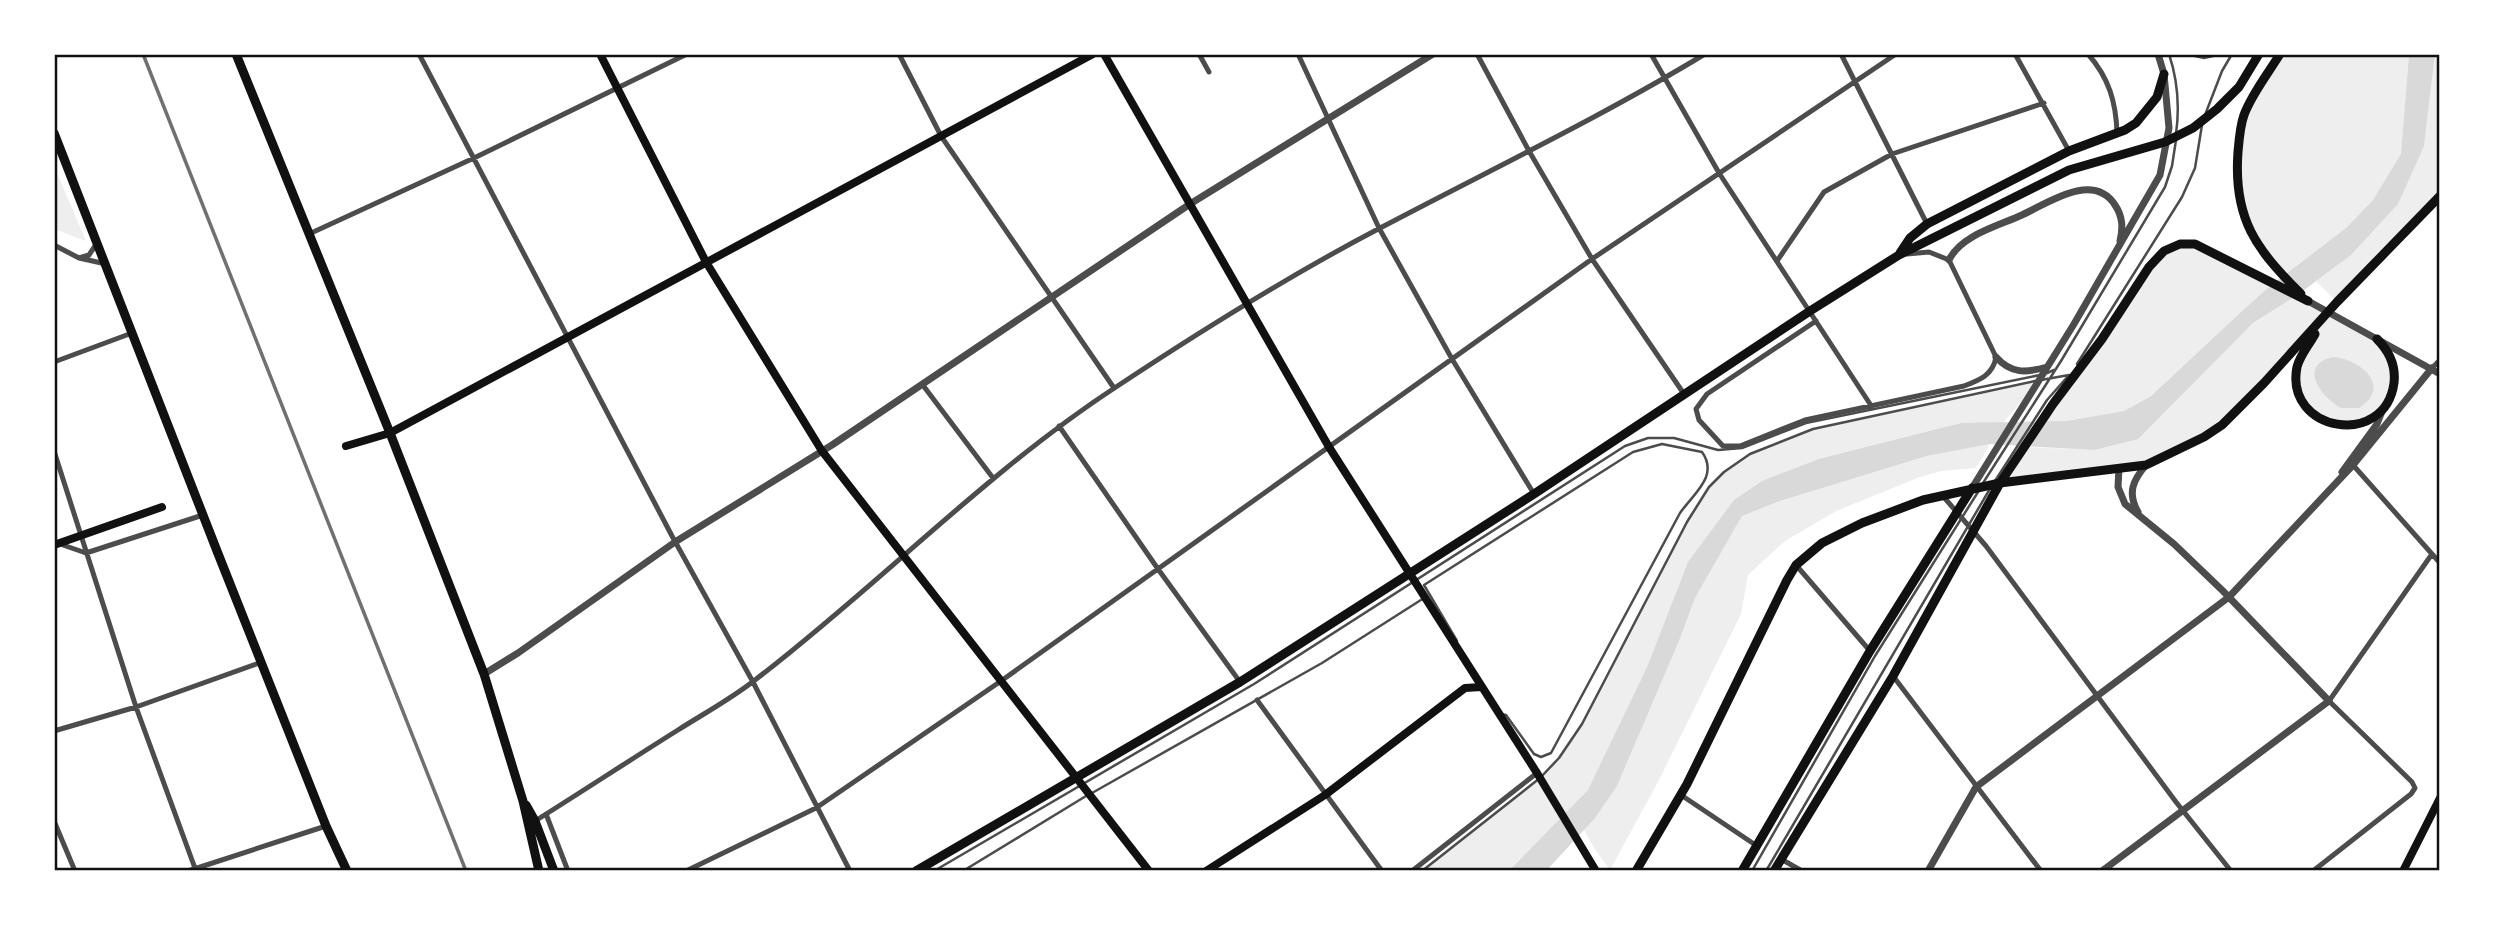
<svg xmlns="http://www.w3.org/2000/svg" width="2494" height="925" font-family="Arial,sans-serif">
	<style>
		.green { fill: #eee }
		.water { fill: #d9d9d9 }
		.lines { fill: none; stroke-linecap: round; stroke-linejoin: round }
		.service { stroke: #4c4c4c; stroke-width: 2.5 }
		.minor { stroke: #4c4c4c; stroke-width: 5 }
		.tertiary { stroke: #4c4c4c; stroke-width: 7 }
		.secondary { stroke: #111; stroke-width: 8 }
		.primary { stroke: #111; stroke-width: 9 }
		.rail { stroke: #707070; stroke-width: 3.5 }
		.neatline { fill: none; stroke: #111; stroke-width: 2.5 }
	</style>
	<rect width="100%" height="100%" fill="#fff"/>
	<path class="green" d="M2280 54H2409L2401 155 2373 200 2346 228 2284 275 2271 264 2239 197 2244 115Z
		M2435 54H2440V196L2337 302 2316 281 2351 255 2424 146Z
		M54 166 86 241 54 229Z
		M2195 244 2270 286 2151 396 2124 411 2066 421 2040 423 2164 251Z
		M2296 296 2377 339 2385 348 2394 385 2373 417 2331 423 2302 400 2299 360 2324 320 2222 425 2146 465 2000 483 2025 447 2094 450 2253 324Z
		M2039 381 2003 423H1960L1762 481 1688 562 1647 667 1588 791 1509 871H1422L1540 778 1559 758 1582 724 1687 522 1709 487 1724 472 1750 454 1813 429Z
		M1990 444 1976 468 1941 471 1920 477 1836 511 1785 541 1748 575 1741 614 1659 780 1610 870 1594 848 1584 830 1617 786 1679 641 1695 598 1742 516 1780 501 1927 456Z"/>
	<path class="water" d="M2409 54H2435L2424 146 2398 204 2351 255 2296 296 2252 324 2138 439 2094 450 1990 444 1927 456 1780 501 1742 516 1695 598 1679 641 1617 786 1595 818 1546 871H1509L1588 790 1647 667 1688 562 1734 500 1762 481 1819 459 1961 423 2066 421 2124 411 2151 396 2239 314 2270 286 2346 228 2373 200 2401 154Z
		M2333 357C2360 359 2393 386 2359 408H2341C2321 397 2297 365 2333 357Z"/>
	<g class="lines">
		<path class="service" d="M2169 54C2178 81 2180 105 2176 134
			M2186 54 2204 58 2222 54
			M2205 115 2222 71 2232 54
			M2077 364 2182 197 2195 168 2202 125
			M2047 373 2054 370
			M2041 380 2069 375
			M1995 481 2047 400 2069 375
			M1983 483 2061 361 2165 187 2172 166 2176 140
			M1457 641 1424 585 1633 452 1662 444 1702 452C1719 476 1694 493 1680 513L1551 753 1541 757 1534 754 1506 715 1501 714
			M1092 793 1322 663 1424 598
			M934 871 1254 684 1625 446 1648 438H1674L1718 450 1742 448 1806 423 2040 375
			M963 871 1086 796
			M1422 871 1540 778 1559 758 1582 724 1687 522 1709 487 1724 472 1750 454 1813 429 2035 381
			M1752 871 1875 656 1978 492
			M1766 871 1991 487"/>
		<path class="minor" d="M419 54 672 536 753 682 850 871
			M899 54 941 136 1114 388
			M1199 54 1209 72
			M1298 54 1379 228 1452 359 1534 494
			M1477 54 1529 151 1592 259 1684 394
			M1651 54 1719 173 1872 407
			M1841 54 1927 224
			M2015 54 2069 151
			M2088 54C2109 78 2116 102 2117 133
			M309 234 474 158 687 54
			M54 245 79 258 106 264
			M79 258 89 255 97 243
			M1777 261 1824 192 1892 154 2044 103
			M1816 321 1707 394 1696 409 1699 420 1723 446H1740L1805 420 1964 386C1980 380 1993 375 1996 357L1949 260 1929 252 1907 254
			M54 362 132 333
			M2432 368 2440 360
			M922 384 993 478
			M1059 426 1158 569 1240 682
			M54 451 136 707 196 871
			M2353 465 2440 563
			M1942 495 1986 546 2176 802 2231 871
			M60 544 86 553 203 515
			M1796 565 1870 651
			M1893 676 2041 871
			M1257 700 1382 871
			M54 731 136 707 262 662
			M1681 795 1757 846
			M546 814 568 871
			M54 821 75 871
			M535 821C583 791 630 760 678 730 703 714 731 699 755 680 878 586 986 472 1116 387 1202 330 1290 275 1382 227 1490 170 1601 117 1705 54
			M1781 859 1802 871
			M188 871 326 826
			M686 871 816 808 1001 681 1592 259 1896 54
			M1412 871 1537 773
			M2313 871 2411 794 2415 788 2412 782 2329 701 2432 554"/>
		<path class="tertiary" d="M1949 260C1961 235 1998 226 2022 215 2048 203 2093 171 2115 205 2123 217 2123 228 2120 241
			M2308 301 2440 374
			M1996 357C2011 374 2026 373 2047 367
			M2342 472 2377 424 2383 409
			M1972 488 2074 324 2160 175 2169 128 2164 74 2158 54
			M2138 512C2127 493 2133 480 2146 465
			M484 674 518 653 675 542 832 445 1190 204 1433 54
			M1928 871 1976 787 2229 597 2353 465 2432 368
			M2102 871 2329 701 2223 591 2174 544 2125 504 2118 487 2119 468"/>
		<path class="secondary" d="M600 54 706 262 822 451 1149 871
			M1104 54 1329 447 1537 773 1596 871
			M346 446 390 433 1093 54
			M54 545 162 507
			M1206 871 1325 795 1465 688 1481 687
			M2403 871 2440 798"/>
		<path class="primary" d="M236 54 390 433 484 674 523 801 539 871
			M2280 54C2269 72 2251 95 2244 115 2240 126 2239 140 2238 152 2233 219 2256 249 2301 294
			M54 133 217 551 326 826 347 871
			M1900 253 1910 238 1927 224 2069 151 2125 130 2136 123 2157 97 2164 74
			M2315 334C2309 345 2300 355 2297 367 2284 432 2385 449 2394 383 2396 366 2389 351 2377 339
			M526 805 535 821 554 871
			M916 871 1240 682 1534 494 1810 311 1899 255 2069 170 2165 142 2193 128 2217 109 2239 87 2259 54
			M1636 871 1687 784 1787 580 1796 565 1822 543 1862 523 1923 500 2000 483 2146 465 2204 437 2222 425 2264 383 2337 302 2440 196
			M1742 871 1870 651 1972 488
			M1774 871 1893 676 2000 483 2053 404 2102 339 2149 267 2164 251 2180 244H2195L2308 301"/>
		<path class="rail" d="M143 54 466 871"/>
	</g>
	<rect width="2494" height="925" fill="none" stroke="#ffffff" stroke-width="112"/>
	<rect x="56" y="56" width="2382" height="813" class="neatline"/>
</svg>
